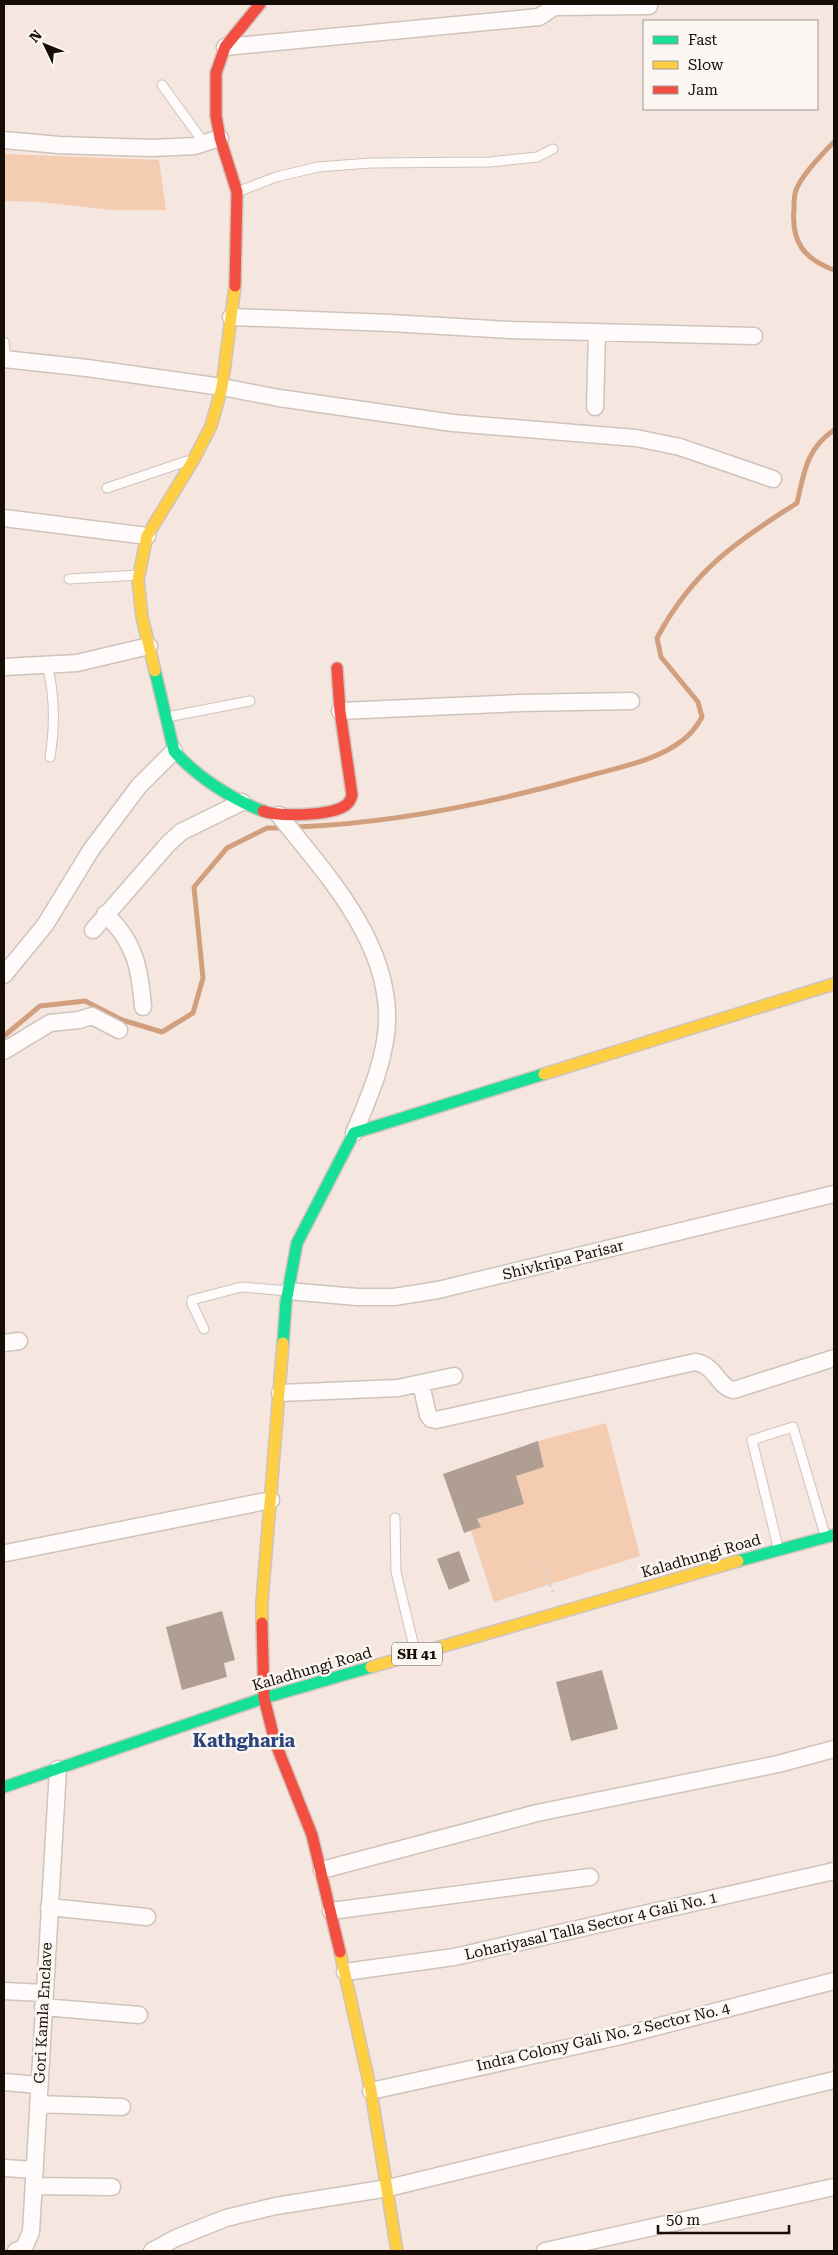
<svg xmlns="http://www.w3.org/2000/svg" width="838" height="2255" font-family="'Roboto Serif',serif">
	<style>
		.green { fill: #f4ccb2 }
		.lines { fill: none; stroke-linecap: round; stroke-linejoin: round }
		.stream { stroke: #d19f7e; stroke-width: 5 }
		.building { fill: #b19e93 }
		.lane-casing { stroke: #cfc3bc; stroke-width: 11 }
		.street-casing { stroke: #cfc3bc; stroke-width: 19 }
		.fast-casing { stroke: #cfc3bc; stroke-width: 14 }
		.slow-casing { stroke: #cfc3bc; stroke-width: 14 }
		.jam-casing { stroke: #cfc3bc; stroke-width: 14 }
		.path { stroke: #dad5d3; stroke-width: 3; stroke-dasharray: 2.5 4; stroke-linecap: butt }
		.lane { stroke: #fefbfa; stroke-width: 9 }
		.street { stroke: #fefbfa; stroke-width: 16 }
		.fast { stroke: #16e098; stroke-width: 11 }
		.slow { stroke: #ffcf43; stroke-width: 11 }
		.jam { stroke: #f24e42; stroke-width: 11 }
		.labels { text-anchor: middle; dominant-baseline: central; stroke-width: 5; stroke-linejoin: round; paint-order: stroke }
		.shield { fill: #fcf6f3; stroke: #5c534e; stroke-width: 1 }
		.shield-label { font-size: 14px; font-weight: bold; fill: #170d07 }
		.street-label { font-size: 15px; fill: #170d07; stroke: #fcf6f3 }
		.quarter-label { font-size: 18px; font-weight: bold; fill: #2a447c; stroke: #fcf6f3 }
	</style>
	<rect width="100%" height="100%" fill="#f5e7df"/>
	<path class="green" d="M4 154 159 160 166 210H112L40 202 4 201Z
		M606 1423 640 1556 494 1602 471 1531 480 1527 477 1519 523 1504 516 1476 544 1466 538 1441Z"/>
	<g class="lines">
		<path class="stream" d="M834 142C823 153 802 175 796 190 794 195 794 203 794 209 791 242 804 259 834 270
			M297 827C396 823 493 803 588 776 620 767 656 761 683 740 691 734 697 726 702 717L698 702 661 657 657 638C692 572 735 542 797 503 804 473 806 449 834 430
			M4 1036 40 1006 85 1001 122 1020 162 1032 193 1013 203 978 194 887 227 848 267 828H284"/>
	</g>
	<path class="building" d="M538 1441 544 1467 516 1476 524 1504 477 1519 481 1527 464 1533 443 1474Z
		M459 1551 470 1581 449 1590 437 1559Z
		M222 1611 235 1660 224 1663 227 1677 182 1690 166 1627Z
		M602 1670 618 1729 571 1741 556 1682Z"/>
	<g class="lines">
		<g class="lane-casing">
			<path id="lane" d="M162 85 204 143
				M237 192 276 177 318 167 370 163 490 162 537 157 553 149
				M4 342 6 359
				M107 488 187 461
				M69 579 139 575
				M47 665C55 695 55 726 50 757
				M167 717 250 701
				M204 1329 192 1304V1300L241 1287 288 1291
				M395 1518 396 1572 415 1651
				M778 1547 752 1440 793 1427 825 1535"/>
		</g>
		<g class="street-casing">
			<path id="street" d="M225 47 539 17 554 7 649 6
				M4 140 59 145 152 148 195 146 220 138
				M231 317 390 323 511 330 754 336
				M4 359 87 368 222 387 279 398 453 423 636 438 680 447 773 479
				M595 407 597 332
				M4 518 147 536
				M4 667 77 663 149 646
				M340 711 520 703 631 701
				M279 815C324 872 384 935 387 1012 389 1052 369 1098 354 1133
				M105 914C135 941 140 969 143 1007
				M93 930 168 844 181 832 242 802
				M4 975 45 925 91 850 139 786 174 751
				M4 1051 50 1023 79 1020 92 1016 119 1030
				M288 1291 357 1297H394L438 1290 834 1194
				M4 1343 19 1341
				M421 1384 428 1415 431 1419 436 1420 695 1362C716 1365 717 1387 734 1390L834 1358
				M280 1393 398 1388 454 1376
				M6 1553 271 1500
				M322 1870 537 1813 778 1764 834 1749
				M49 1907 147 1917
				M331 1911 590 1877
				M345 1972 454 1957 834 1871
				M4 1991 44 1993
				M43 2007 139 2015
				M4 2082 39 2085
				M371 2091 621 2036 834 1981
				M38 2104 122 2107
				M4 2168 35 2170
				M34 2186 112 2187
				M16 2251 24 2248 31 2232 58 1769
				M152 2251 176 2238 226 2218 276 2206 388 2188 834 2080
				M545 2251 834 2187"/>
		</g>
		<g class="fast-casing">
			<path id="fast" d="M155 671 174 751C196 776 231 799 263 811
				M283 1343 286 1302 297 1243 354 1133 544 1074
				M738 1561 834 1535
				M4 1787 264 1698 371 1667"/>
		</g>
		<g class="slow-casing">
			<path id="slow" d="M155 671 142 617 138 580 147 536 194 459 211 426 222 387 235 286
				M544 1074 834 984
				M262 1623V1602L283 1343
				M371 1667 738 1561
				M340 1952 371 2091 397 2251"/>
		</g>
		<g class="jam-casing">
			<path id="jam" d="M235 286 237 192 220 138 216 116V73L225 47 260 4
				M263 811C279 817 332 816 346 805 349 803 351 799 352 795L340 711 337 668
				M262 1623 264 1698 275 1742 312 1835 340 1952"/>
		</g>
		<path class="path" d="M543 1566 553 1593"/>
		<use href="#lane" class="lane"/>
		<use href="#street" class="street"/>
		<use href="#fast" class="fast"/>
		<use href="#slow" class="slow"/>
		<use href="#jam" class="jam"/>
	</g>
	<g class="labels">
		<rect class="shield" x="392" y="1642.5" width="50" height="23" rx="4"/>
		<g class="shield-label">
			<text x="417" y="1654">SH 41</text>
		</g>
		<g class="street-label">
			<text transform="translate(563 1260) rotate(-14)">Shivkripa Parisar</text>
			<text transform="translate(701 1556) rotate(-16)">Kaladhungi Road</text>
			<text transform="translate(312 1669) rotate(-16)">Kaladhungi Road</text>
			<text transform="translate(591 1926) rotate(-13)">Lohariyasal Talla Sector 4 Gali No. 1</text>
			<text transform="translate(43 2013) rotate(-87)">Gori Kamla Enclave</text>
			<text transform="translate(603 2037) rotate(-13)">Indra Colony Gali No. 2 Sector No. 4</text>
		</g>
		<g class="quarter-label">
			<text x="244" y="1740">Kathgharia</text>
		</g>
	</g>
	<rect width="838" height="2255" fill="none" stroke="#170d07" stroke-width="10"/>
	<rect x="643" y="20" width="175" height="90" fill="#fcf6f3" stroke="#a09995"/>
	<rect x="653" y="36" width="25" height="8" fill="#16e098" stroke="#a09995"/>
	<text x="688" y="45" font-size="15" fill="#170d07">Fast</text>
	<rect x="653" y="61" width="25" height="8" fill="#ffcf43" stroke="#a09995"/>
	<text x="688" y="70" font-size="15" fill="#170d07">Slow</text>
	<rect x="653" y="86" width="25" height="8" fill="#f24e42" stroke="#a09995"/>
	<text x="688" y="95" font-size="15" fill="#170d07">Jam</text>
	<g transform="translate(45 45) rotate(313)" stroke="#fcf6f3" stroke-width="4" paint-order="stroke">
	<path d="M0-4L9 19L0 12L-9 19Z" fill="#170d07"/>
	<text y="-8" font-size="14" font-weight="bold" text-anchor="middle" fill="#170d07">N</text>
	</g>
	<path d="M658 2225v8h131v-8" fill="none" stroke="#170d07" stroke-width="2.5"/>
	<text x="666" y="2225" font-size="15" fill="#170d07" stroke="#fcf6f3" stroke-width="4" paint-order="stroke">50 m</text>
</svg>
